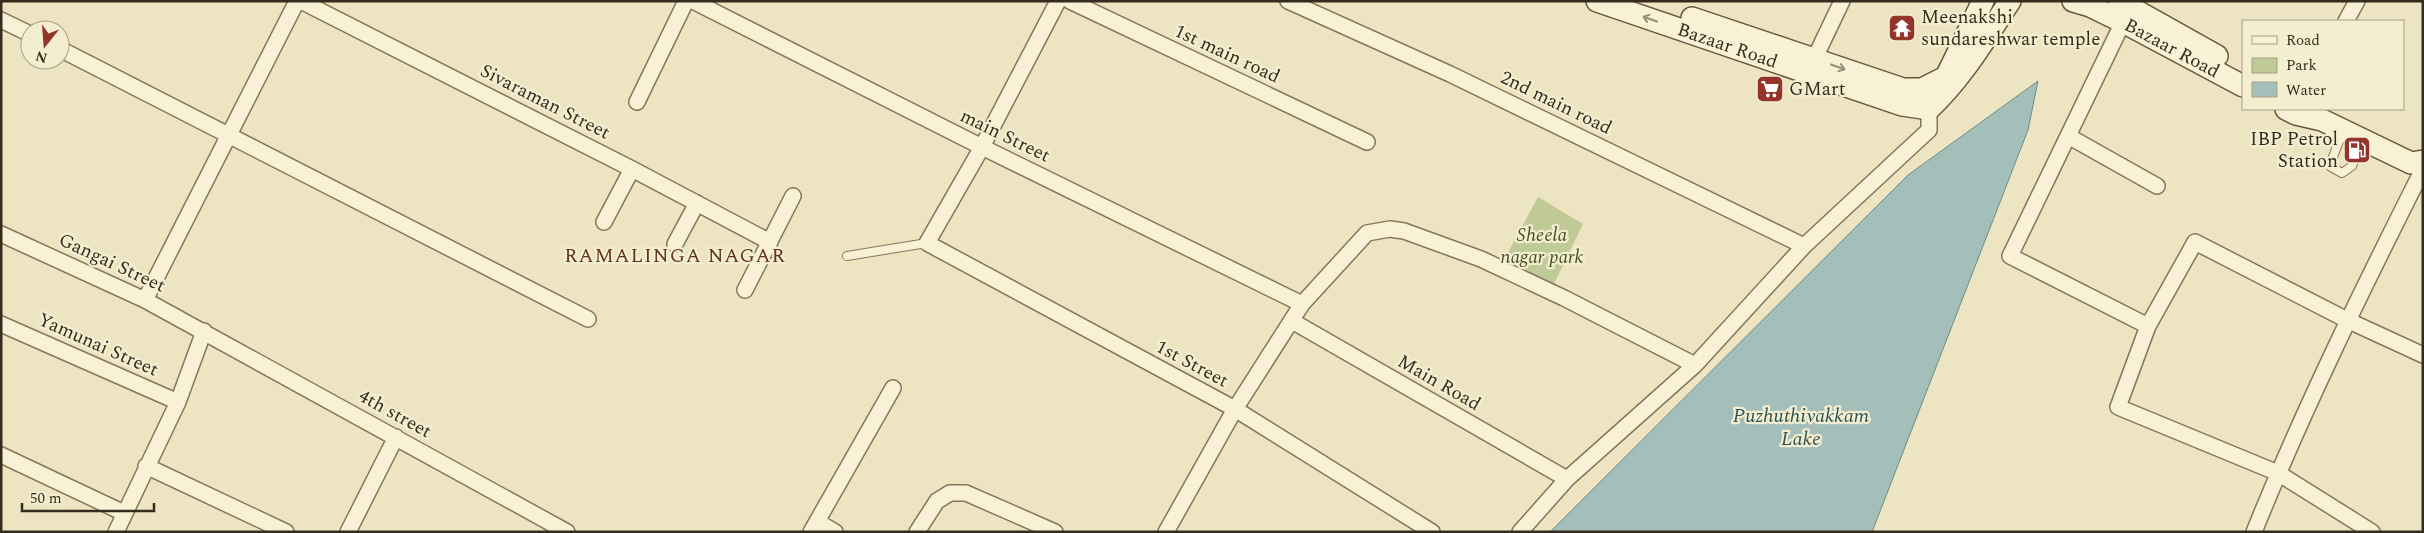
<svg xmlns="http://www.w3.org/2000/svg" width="2424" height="533" font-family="Spectral,serif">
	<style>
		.green { fill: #bfca96 }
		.water { fill: #a4bfba; stroke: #6b8d88 }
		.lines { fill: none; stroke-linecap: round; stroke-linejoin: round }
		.lane-casing { stroke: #86765a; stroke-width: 10 }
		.street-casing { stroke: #86765a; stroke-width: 18 }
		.secondary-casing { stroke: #68573d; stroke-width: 24 }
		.lane { stroke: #f8f1d5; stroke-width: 8 }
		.street { stroke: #f8f1d5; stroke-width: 15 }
		.secondary { stroke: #f8f1d5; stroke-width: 21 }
		.oneway { stroke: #978e79 }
		.labels { text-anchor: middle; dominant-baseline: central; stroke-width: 4.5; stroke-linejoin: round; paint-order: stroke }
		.poi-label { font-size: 19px; fill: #362c1d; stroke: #f4eed1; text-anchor: start }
		.street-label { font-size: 19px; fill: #362c1d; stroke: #f4eed1 }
		.park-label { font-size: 19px; font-style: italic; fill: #425225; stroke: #f4eed1 }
		.neighbourhood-label { font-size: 20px; letter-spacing: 1px; fill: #61331e; stroke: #f4eed1 }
		.water-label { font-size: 20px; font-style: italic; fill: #2d5455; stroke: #f4eed1 }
	</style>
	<rect width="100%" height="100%" fill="#ede4c2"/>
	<path class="green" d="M1538 197 1583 224 1553 286 1505 258Z"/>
	<path class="water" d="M2038 81 2028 130 1872 532H1550L1908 175Z"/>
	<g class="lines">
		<g class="lane-casing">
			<path id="lane" d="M2343 131 2331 162V167L2342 173 2352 166 2362 141
				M847 256 927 243"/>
		</g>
		<g class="street-casing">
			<path id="street" d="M301 1 632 169 770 242
				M693 1 982 147 1302 304
				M1058 1 982 147 927 243 1235 409 1432 532
				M1070 1 1367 142
				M1288 1 1450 74 1804 246
				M1 20 30 34
				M2346 21 2357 1
				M2123 22 2010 256 2148 326 2118 407 2278 473 2372 532
				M60 49 588 319
				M1810 68 1842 1
				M637 102 686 1
				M2068 136 2157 186
				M604 222 632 169
				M1 234 145 300 567 532
				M675 244 697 203
				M745 290 793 196
				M145 300 297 1
				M1292 321 1567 479
				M1 324 178 402
				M2148 326 2195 242 2347 320 2423 355
				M1 455 124 513
				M146 466 286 532
				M818 522 835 532
				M116 532 178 402 204 331
				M348 532 396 437
				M811 532 893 388
				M917 532 937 501 950 493H966L1055 532
				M1166 532 1235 409 1302 304 1367 233 1390 229 1404 231 1481 259 1564 298 1695 365
				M1520 532 1567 479 1695 365 1804 246 1929 130V109
				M2254 532C2304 408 2363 288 2423 169"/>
		</g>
		<g class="secondary-casing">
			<g id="secondary">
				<path id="s1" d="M1597 1 1902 105 1929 109C1962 78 1985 39 2010 1"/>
				<path id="s2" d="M2073 1 2090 6 2123 22 2243 86"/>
				<path d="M2119 1 2217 56"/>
				<path d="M1692 18 1903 89H1922L1946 77 1983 1"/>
				<path d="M2286 109 2296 114 2322 120 2411 163 2423 161"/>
			</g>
		</g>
		<use href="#lane" class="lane"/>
		<use href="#street" class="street"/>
		<use href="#secondary" class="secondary"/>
	</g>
	<defs><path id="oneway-shaft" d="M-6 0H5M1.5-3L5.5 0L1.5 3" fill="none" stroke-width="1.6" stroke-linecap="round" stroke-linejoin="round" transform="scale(1.25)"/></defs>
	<g class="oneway">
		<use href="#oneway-shaft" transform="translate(1650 19) rotate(-161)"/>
		<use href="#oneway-shaft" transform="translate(1838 67) rotate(19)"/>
	</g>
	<defs>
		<g id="temple-square" transform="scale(1.4375)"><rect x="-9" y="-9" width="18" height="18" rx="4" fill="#93352b" stroke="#f4eed1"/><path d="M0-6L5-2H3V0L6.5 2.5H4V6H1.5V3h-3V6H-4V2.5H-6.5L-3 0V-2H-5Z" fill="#fff"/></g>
		<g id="supermarket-square" transform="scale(1.4375)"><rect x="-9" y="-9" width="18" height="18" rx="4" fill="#93352b" stroke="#f4eed1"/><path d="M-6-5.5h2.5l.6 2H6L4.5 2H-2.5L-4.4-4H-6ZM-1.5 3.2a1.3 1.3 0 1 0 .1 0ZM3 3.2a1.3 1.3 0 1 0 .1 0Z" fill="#fff"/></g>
		<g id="fuel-square" transform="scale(1.4375)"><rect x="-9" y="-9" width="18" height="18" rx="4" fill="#93352b" stroke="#f4eed1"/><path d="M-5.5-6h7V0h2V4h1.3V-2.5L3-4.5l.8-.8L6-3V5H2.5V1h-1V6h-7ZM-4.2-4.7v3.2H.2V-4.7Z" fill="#fff"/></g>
	</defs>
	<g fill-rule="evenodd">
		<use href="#temple-square" x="1902" y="28"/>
		<use href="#supermarket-square" x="1770" y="89"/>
		<use href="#fuel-square" x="2357" y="150"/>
	</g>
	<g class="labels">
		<g class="poi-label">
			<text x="1921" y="17">Meenakshi<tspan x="1921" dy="22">sundareshwar temple</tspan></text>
			<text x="1789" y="89">GMart</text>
			<text x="2338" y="139" text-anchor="end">IBP Petrol<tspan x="2338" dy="22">Station</tspan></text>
		</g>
		<g class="street-label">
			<text stroke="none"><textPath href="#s1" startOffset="138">Bazaar Road</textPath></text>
			<text stroke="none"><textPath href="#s2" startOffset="110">Bazaar Road</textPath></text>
			<text transform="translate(1227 54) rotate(25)">1st main road</text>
			<text transform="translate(545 102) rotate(27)">Sivaraman Street</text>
			<text transform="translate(1556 103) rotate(26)">2nd main road</text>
			<text transform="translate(1005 136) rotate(26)">main Street</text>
			<text transform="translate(112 263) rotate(25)">Gangai Street</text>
			<text transform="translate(98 345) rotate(24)">Yamunai Street</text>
			<text transform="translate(1192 364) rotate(28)">1st Street</text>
			<text transform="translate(1439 383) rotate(30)">Main Road</text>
			<text transform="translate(395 414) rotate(29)">4th street</text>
		</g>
		<g class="park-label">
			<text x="1542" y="235">Sheela<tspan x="1542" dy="22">nagar park</tspan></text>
		</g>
		<g class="neighbourhood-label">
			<text x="675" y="256">RAMALINGA NAGAR</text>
		</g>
		<g class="water-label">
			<text x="1801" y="416">Puzhuthivakkam<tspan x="1801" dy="23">Lake</tspan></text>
		</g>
	</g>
	<rect width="2424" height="533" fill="none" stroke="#362c1d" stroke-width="5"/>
	<rect x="2242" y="20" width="162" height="90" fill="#f4eed1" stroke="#a8a089"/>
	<rect x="2252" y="36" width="25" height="8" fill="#f8f1d5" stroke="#a8a089"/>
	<text x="2286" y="45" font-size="15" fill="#362c1d">Road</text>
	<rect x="2252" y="58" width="25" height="15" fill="#bfca96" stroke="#a8a089"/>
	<text x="2286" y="70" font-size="15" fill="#362c1d">Park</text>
	<rect x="2252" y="82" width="25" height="15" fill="#a4bfba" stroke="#a8a089"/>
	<text x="2286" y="95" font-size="15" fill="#362c1d">Water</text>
	<g transform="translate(45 45) rotate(197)"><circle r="24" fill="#f4eed1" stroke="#a8a089"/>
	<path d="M0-4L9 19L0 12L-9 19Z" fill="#93352b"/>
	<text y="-8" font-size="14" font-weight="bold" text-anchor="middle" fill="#362c1d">N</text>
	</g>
	<path d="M22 503v8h132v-8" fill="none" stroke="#362c1d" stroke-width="2.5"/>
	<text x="30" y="503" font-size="15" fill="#362c1d" stroke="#f4eed1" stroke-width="4" paint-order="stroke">50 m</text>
</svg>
